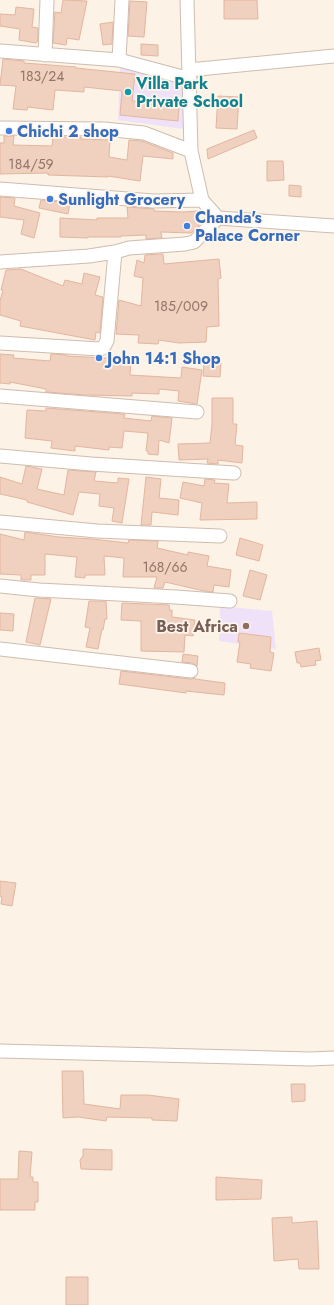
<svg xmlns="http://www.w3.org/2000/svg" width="334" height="1305" font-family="Jost,sans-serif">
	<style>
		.education { fill: #efe2f8 }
		.building { fill: #f0d0be; stroke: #e3b69f }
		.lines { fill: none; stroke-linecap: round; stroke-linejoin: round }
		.minor-casing { stroke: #cfbcaf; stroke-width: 15 }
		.minor { stroke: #fff; stroke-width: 13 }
		.culture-dot { fill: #0f9aa8; stroke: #fef6ec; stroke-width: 1.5 }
		.shop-dot { fill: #3f7fe0; stroke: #fef6ec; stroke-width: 1.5 }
		.education-dot { fill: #8d6e63; stroke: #fef6ec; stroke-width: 1.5 }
		.labels { text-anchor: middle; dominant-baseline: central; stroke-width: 3.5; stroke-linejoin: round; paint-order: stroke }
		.number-label { font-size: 14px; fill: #937668 }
		.culture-label { font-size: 16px; font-weight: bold; fill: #0d838f; stroke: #fef6ec; text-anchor: start }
		.shop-label { font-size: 16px; font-weight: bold; fill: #366cbe; stroke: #fef6ec; text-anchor: start }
		.education-label { font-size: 16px; font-weight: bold; fill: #785e54; stroke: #fef6ec; text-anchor: end }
	</style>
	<rect width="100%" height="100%" fill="#fcf2e6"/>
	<path class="education" d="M120 68 187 78 184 129 118 120Z
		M220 606 272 611 276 649 219 641Z"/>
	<path class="building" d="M63 0 87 1 79 40 67 38 66 45 53 43 55 12 61 13Z
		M224 0H257L258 19H224Z
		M130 1 147 2 144 37 128 36Z
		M16 7 34 9 32 27 38 28V41L36 43 19 40 20 29 0 26V14L15 15Z
		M113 22 112 44 103 45 100 24Z
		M141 44 158 45V56L141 55Z
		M3 59 24 61V63L76 67V68L135 74 132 101 179 106 178 121 120 115 122 91 84 87V92L55 90 53 110 28 107 27 110 13 109 16 86 0 85Z
		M218 96 239 97 237 129 216 128Z
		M254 130 257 138 208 159 207 149Z
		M4 136H14L13 145 52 146 53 137H81V139L110 140 109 157 127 160 129 140 142 141 173 153V159L143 156 140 181 108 176V177L48 175V173L0 174V143H4Z
		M267 161H283L284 180 267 181Z
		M289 185 301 186V197L289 196Z
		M0 197 15 198 14 206 40 213 34 238 21 234 24 220 0 217Z
		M41 200 70 203 68 214 39 208Z
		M127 207 154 209V211L183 212 198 211 199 226 191 233 161 232 162 238 146 239V235L121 236V237H88V238L60 237V218L97 220V218H128Z
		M163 254 164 264 219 259 221 278 218 279 219 326 207 327 206 342 179 343 159 340 158 344 138 343 139 335 116 334 119 300 141 306 143 278 134 276 137 260 144 263 145 255Z
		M21 269 63 286 65 280 82 284 84 273 100 277 95 295 103 297 100 333 96 332 95 340 20 326 21 321 0 315V301L3 290H1L6 270Z
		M0 354 14 355 13 358 50 361 51 354 67 355V356L124 359 123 362H131L130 375 181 378 182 367 202 370 197 404 178 401 179 391 159 389V394L132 393V396L85 395 46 392V389L10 382V384L0 383Z
		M204 362 221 363 220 377 203 376Z
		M212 398H233V424H237L235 445 243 446 242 463 218 460V464L207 463 208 459 179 460 178 444 210 443 212 424Z
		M46 408 125 414 124 418 151 421 152 416 172 418 169 443 159 440 158 455 148 454V451H146L148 433 124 431 122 448 109 447V450L75 446V451L51 448 52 441 25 438 27 410 46 411Z
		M26 466 42 469 37 489 64 495 68 470 96 472 94 481 118 483V478L129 479 122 523 112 521 114 508 99 506 100 494 79 492 73 515 27 502V500L0 494V477L22 484Z
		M146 477 161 479 159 498 179 500 178 515 152 512 151 525H141Z
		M205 479 215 480 214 483 229 484 227 503 257 502V519L200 520 202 503 180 498 183 482 204 486Z
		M25 532 59 537 92 539 128 543 129 540 158 541 157 548 188 555V552L209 556 207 566 231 570 229 587 214 585 213 592 204 591 165 582 163 588H154L157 577H123L124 558 104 556 105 575H85V578L75 577 77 557 45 554V575H31V580H21V575L0 574V534L24 540Z
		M240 538 263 545 259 561 236 555Z
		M250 570 267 575 260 600 243 596Z
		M35 598 51 599 40 645 26 642Z
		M89 601H106L107 619H105L103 630 102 629 98 649 86 647 90 628 85 627Z
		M122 603 169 605 170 611 172 610V617L195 620 193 636 185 635 184 652 141 651V621L121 620Z
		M0 613 14 614 13 631 0 630Z
		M239 633 271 637 270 652 274 653 271 671 250 668 251 664 237 662 240 642H238Z
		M319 648 321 660 315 661 316 665 301 667 300 663H297L295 652Z
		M183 654 198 656 197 666 192 663 182 662Z
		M121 671 190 679 195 678V679L225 683 224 695 186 691V693L119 684Z
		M0 881 16 883 12 906 1 904 2 897 0 896Z
		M62 1071H83L84 1104 120 1109 121 1095H148L179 1099 177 1121 152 1120V1118L107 1117 106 1121 78 1117 63 1118Z
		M291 1084H305V1101L292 1102Z
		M83 1149 112 1150V1170L81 1169 80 1160 83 1156Z
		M19 1151 32 1152 30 1177H33V1182H38V1202H35V1210H0V1179H18Z
		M216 1177 262 1180 261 1199 216 1200Z
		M292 1217V1223L317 1221 319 1269H299L298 1259 274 1261 272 1218Z
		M66 1277H88V1305H66Z"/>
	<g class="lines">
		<g class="minor-casing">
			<path id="minor" d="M187 0 191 151 202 200 218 218 334 226
				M0 51 119 60 190 79
				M45 55 47 0
				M119 60 122 0
				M189 70 334 56
				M0 128 104 129 144 133 191 151
				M0 189 153 201 202 200
				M0 262 89 256 115 252 129 248 185 244 194 242 218 218
				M0 343 100 349 103 348 107 341 115 252
				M0 396 197 412
				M0 456 91 464 234 473
				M0 522 97 531 220 536
				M0 586 39 590 176 597 230 601
				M0 649 191 671
				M0 1051 310 1059 334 1058"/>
		</g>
		<use href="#minor" class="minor"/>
	</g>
	<circle class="culture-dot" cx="128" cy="92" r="4"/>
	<g class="shop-dot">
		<circle cx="9" cy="131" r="4"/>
		<circle cx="50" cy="199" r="4"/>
		<circle cx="187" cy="226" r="4"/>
		<circle cx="99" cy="358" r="4"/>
	</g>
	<circle class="education-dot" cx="246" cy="626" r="4"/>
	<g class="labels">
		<g class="number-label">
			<text x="42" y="76">183/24</text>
			<text x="31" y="164">184/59</text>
			<text x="181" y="306">185/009</text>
			<text x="165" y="567">168/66</text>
		</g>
		<g class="culture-label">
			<text x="136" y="83">Villa Park<tspan x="136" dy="18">Private School</tspan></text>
		</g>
		<g class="shop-label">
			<text x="17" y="131">Chichi 2 shop</text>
			<text x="58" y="199">Sunlight Grocery</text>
			<text x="195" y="217">Chanda's<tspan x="195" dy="18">Palace Corner</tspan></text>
			<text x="107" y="358">John 14:1 Shop</text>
		</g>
		<g class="education-label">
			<text x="238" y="626">Best Africa</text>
		</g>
	</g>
</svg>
